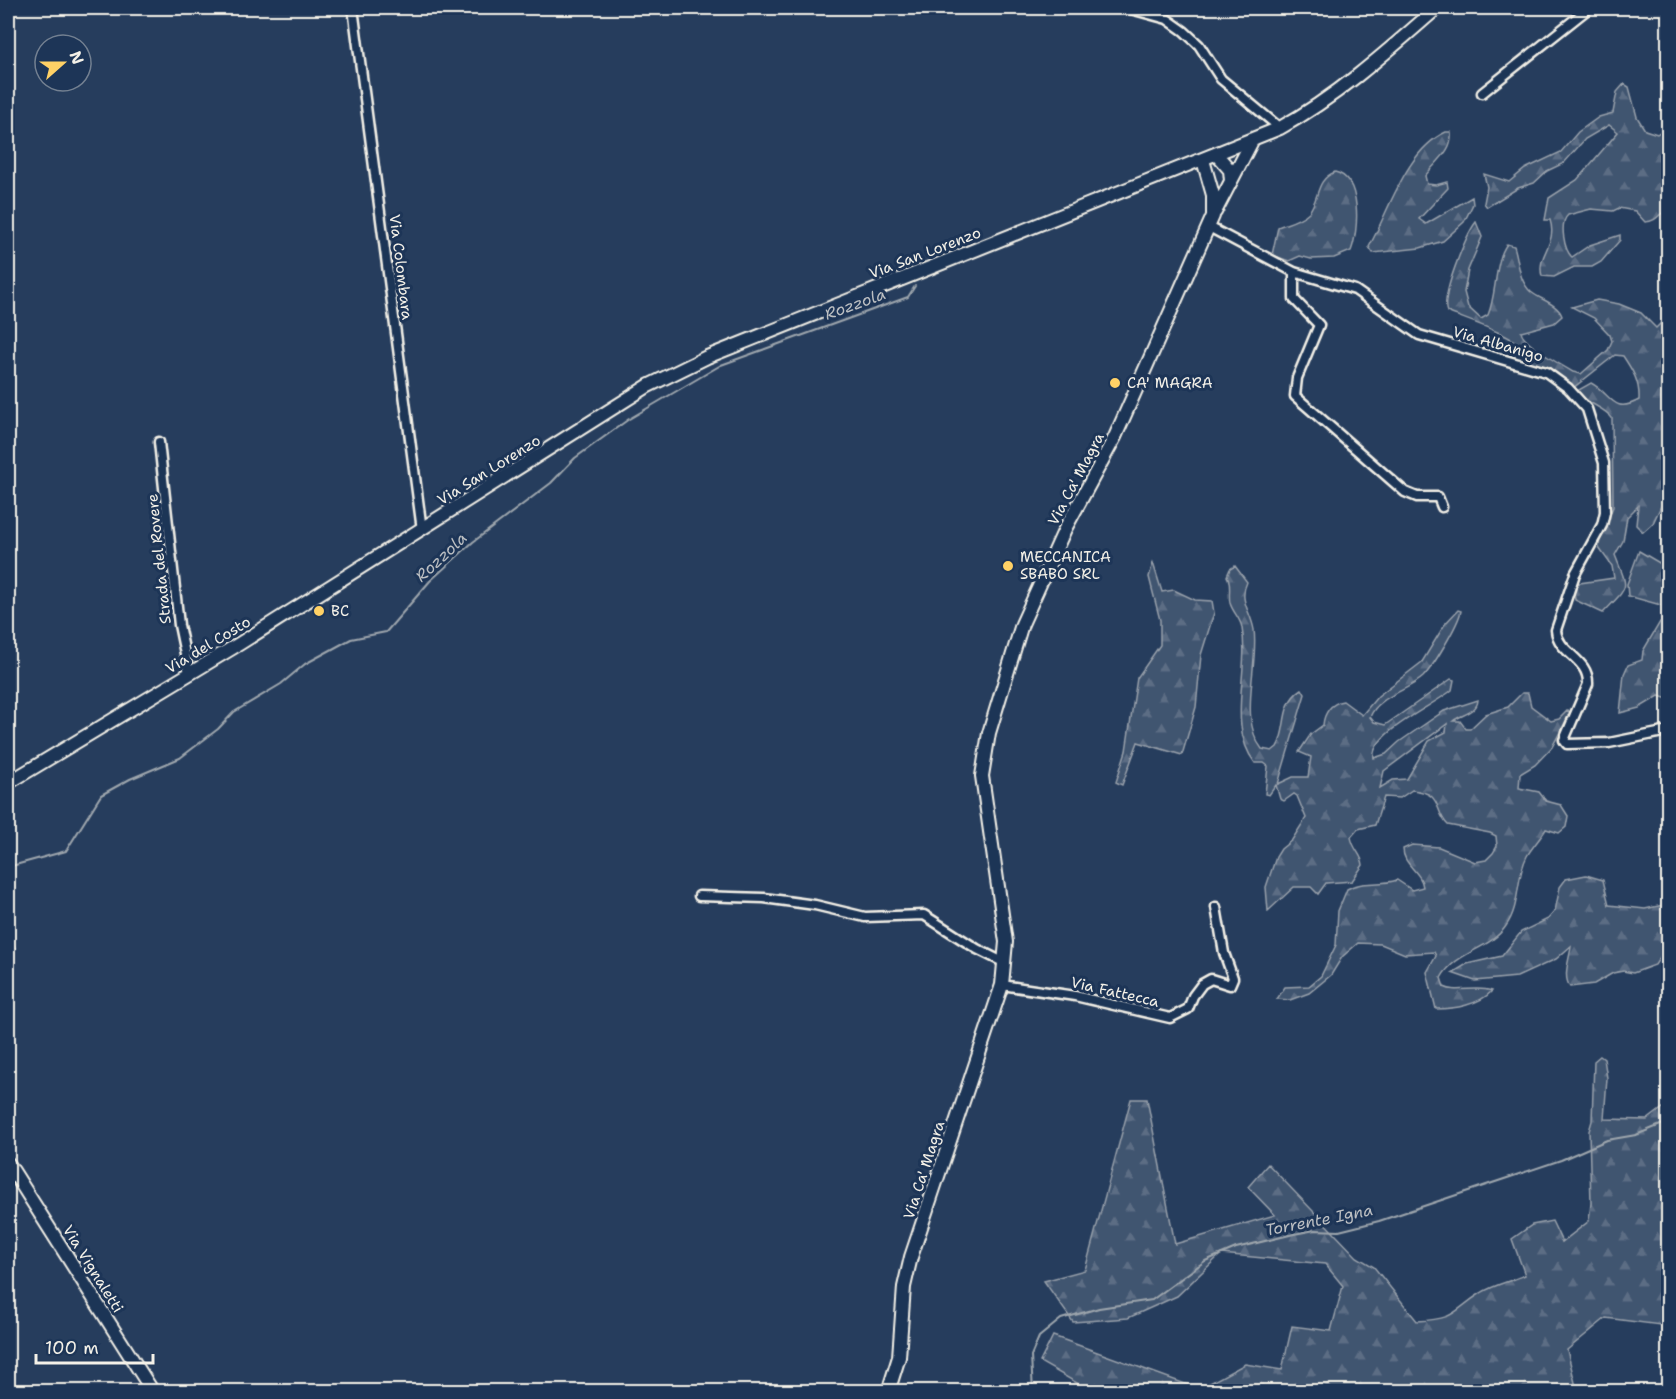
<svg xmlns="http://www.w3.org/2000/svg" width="1676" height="1399" font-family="'Shantell Sans',sans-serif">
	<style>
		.forest { fill: url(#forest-firs); stroke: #9aa2ac; stroke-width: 1.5; fill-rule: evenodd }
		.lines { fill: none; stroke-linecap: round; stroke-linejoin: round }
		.stream { stroke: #9fa7ae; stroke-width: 2 }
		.street-casing { stroke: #f4f1e8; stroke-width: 13 }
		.secondary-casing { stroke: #f4f1e8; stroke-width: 16 }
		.street { stroke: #1d3557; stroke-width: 8 }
		.secondary { stroke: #1d3557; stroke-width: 12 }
		.poi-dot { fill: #ffd166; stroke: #1d3557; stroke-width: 2 }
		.labels { text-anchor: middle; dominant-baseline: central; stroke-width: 6; stroke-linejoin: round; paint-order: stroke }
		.street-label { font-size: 15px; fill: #f4f1e8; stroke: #1d3557 }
		.poi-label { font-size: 15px; fill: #f4f1e8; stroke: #1d3557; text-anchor: start }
		.water-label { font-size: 16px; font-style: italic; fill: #bcbfc2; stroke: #1d3557 }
	</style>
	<defs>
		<pattern id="forest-firs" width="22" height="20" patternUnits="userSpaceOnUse" patternTransform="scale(1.5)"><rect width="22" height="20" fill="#40546f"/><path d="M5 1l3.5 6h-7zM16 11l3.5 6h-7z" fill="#5c6d84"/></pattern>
	</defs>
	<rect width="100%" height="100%" fill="#263d5d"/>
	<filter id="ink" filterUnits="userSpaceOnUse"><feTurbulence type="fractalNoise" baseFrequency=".0167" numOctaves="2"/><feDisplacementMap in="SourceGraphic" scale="12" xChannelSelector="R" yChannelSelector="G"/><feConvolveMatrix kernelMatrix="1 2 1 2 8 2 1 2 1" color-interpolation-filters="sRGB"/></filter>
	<g filter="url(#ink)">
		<path class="forest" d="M1624 84 1629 87 1637 117 1645 130 1657 134 1668 126V209C1658 214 1658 221 1645 222L1635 211 1619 208 1613 211 1591 209 1568 215C1559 223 1564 250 1572 257L1590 245 1620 235V240L1601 262 1592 267H1574L1554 277 1542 276C1536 255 1558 244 1550 220H1545L1549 198 1577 180 1618 132 1609 125 1585 139 1564 163 1547 171 1534 183 1518 188 1487 207 1484 203 1487 187 1484 174 1509 182 1525 169 1561 152 1578 132 1599 117 1613 113 1617 92Z
			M1446 132H1451C1453 152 1435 162 1425 176L1427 184 1436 185 1447 182 1448 188 1419 219 1426 224 1472 197 1473 204 1464 222 1443 241 1420 248 1373 253 1369 247C1389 211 1406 150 1446 132Z
			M1335 172C1362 178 1359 230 1351 251L1334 258 1311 259 1300 256 1289 261 1272 255 1278 227C1288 223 1301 220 1309 212 1320 198 1315 180 1335 172Z
			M1476 222 1482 237 1468 270 1464 292 1468 307 1481 319 1488 315C1497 294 1494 261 1507 244L1514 246C1519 261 1518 280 1531 292 1541 300 1558 304 1562 316L1554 323 1521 332C1523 344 1561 365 1573 372L1581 374 1608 350 1612 341 1610 335 1594 318 1572 307 1597 300 1619 304 1641 313 1656 328 1668 316V502L1662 504 1653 523 1643 532 1636 525 1638 506 1627 517 1623 541 1615 555C1629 591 1630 584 1603 613L1575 600 1573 584 1614 578 1612 566 1599 548 1600 536 1613 507 1612 418C1603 406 1587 405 1577 391L1591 383C1612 394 1612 415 1639 400 1640 382 1633 371 1623 356L1615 355 1573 388 1530 364C1528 360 1529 355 1526 351 1515 335 1466 320 1447 312 1440 298 1466 235 1476 222Z
			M1668 531V557L1660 553 1661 542Z
			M1639 551 1668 568V607L1628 596 1627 584Z
			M1153 563 1162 592 1174 590 1195 600 1212 601 1214 613 1201 655 1196 707 1182 755 1138 742 1122 785 1116 782 1126 751 1137 678 1160 645V620L1149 577Z
			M1235 566 1247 582C1238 601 1251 611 1254 630 1259 665 1238 719 1262 749L1272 751 1277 747C1288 729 1279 704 1302 689L1305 694 1278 784 1293 777H1308L1311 757 1299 752 1311 734 1323 725C1324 713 1331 703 1343 701L1362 715 1378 696 1422 662 1445 624 1458 610 1461 611C1458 625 1433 667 1423 677 1408 691 1378 696 1370 717L1374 722 1385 725 1451 679 1454 680 1452 690C1436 704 1369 734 1374 758L1386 754 1399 742 1444 711 1478 700C1477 713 1462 714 1453 721H1460L1466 729H1470L1486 714 1508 707 1522 693H1528L1531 706 1551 721 1559 719 1568 710 1570 713 1552 747 1535 765 1520 774 1519 788 1539 792 1546 801 1561 805 1568 816 1566 827 1559 833 1546 829C1540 839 1532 847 1527 856 1515 879 1521 905 1506 926 1490 950 1456 951 1441 978L1444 987C1457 994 1476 985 1492 991 1479 1005 1454 1009 1436 1009L1427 972 1436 956 1434 952 1405 954 1381 944 1358 943 1342 957 1331 975 1309 993 1290 1000 1277 999 1285 987 1309 986 1321 976 1336 945 1338 911 1347 889C1362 880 1380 886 1397 880L1412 890 1423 887C1421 871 1403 865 1403 849L1412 845 1439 847 1475 862 1486 860 1493 853 1497 846 1496 836 1490 833 1448 825C1433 810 1444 793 1412 790L1400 798 1384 797 1375 825 1358 829 1351 837C1353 850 1362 854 1363 865L1352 881 1326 883 1318 894 1311 887H1294L1268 911 1266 887 1276 857 1281 849 1292 840 1306 818 1297 796 1294 794 1284 801 1280 799 1276 785 1269 795 1265 794 1268 766 1264 763H1255C1226 725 1250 672 1242 628 1241 619 1233 613 1230 603 1228 594 1232 584 1227 576L1230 569ZM1447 724 1446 732 1429 741 1407 779 1393 780 1380 788 1384 771Z
			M1660 622 1668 623V699L1659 696 1639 708 1620 713 1624 674 1628 665 1642 660 1643 651Z
			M1586 875 1603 880 1609 905 1645 909 1668 904V945L1655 965 1633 973 1623 971 1613 973 1594 984 1570 987C1562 975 1570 959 1571 946L1556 959 1517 977 1475 981 1452 973 1467 964 1502 956 1521 932 1548 919 1555 911 1560 887 1566 879Z
			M1600 1056 1604 1059 1607 1078 1604 1119 1647 1120 1668 1104V1326L1606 1318 1567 1350 1577 1391H1082L1084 1387 1040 1362 1053 1336 1199 1389 1245 1364 1282 1370 1292 1326 1331 1331 1343 1286 1325 1264 1221 1254 1177 1296 1128 1318 1073 1322 1044 1281 1085 1270 1131 1099H1147L1175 1244 1275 1215 1248 1187 1268 1164 1357 1257 1374 1267 1417 1321C1458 1319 1451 1312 1481 1293 1493 1285 1511 1281 1525 1275L1512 1239 1532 1225 1552 1221 1562 1242 1589 1221 1591 1203 1589 1131 1592 1121 1594 1061Z"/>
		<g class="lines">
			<path class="stream" d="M8 867 66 851 101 795 130 779 180 758 218 729 234 712 281 684 305 664 351 639 386 632 430 581 473 542 551 483 575 458 629 419 721 365 908 297 915 286
				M1033 1392 1031 1356 1039 1337 1061 1319 1099 1308 1152 1300 1205 1261 1236 1248 1294 1234 1315 1230 1339 1231 1379 1221 1561 1160 1607 1140 1636 1135 1668 1122"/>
			<g class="street-casing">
				<path id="street" d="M353 8 422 530
					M1127 8 1167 19 1184 31 1199 45 1221 79 1280 128
					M1482 93 1589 8
					M1209 227 1294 272 1355 290 1419 335 1546 372 1568 388 1587 409 1604 463 1605 512 1602 525 1575 574 1556 630C1558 654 1589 658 1588 684L1564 740 1567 744 1609 743 1668 731
					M1294 272V299L1319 325 1297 378 1295 396 1405 492 1417 497H1438L1442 507
					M159 442 179 625 189 673
					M699 896 764 898 815 905 865 917 924 915 977 949 1005 963
					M8 949H9
					M1002 985 1075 996 1170 1018 1188 1009 1193 996 1202 984 1211 979 1230 985 1233 978 1224 953 1216 907"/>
			</g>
			<g class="secondary-casing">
				<path id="secondary" d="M1216 154 1230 170 1231 181
					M1215 212 1252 141
					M8 783 239 644 648 386 707 357 1280 128C1338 96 1388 51 1437 8
					M8 1163 153 1392
					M888 1392 899 1357 904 1287 911 1257 1002 985 1006 942 982 776 989 733 1022 624 1065 529 1115 437 1213 216V195L1203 160"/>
			</g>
			<use href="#street" class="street"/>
			<use href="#secondary" class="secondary"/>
		</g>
	</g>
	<g class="poi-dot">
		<circle cx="1115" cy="383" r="6"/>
		<circle cx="1008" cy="566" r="6"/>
		<circle cx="319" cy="611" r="6"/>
	</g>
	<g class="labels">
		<g class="street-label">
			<text transform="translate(925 253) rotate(-21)">Via San Lorenzo</text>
			<text transform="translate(401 267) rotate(83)">Via Colombara</text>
			<text transform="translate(1498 344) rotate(16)">Via Albanigo</text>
			<text transform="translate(489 470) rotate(-32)">Via San Lorenzo</text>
			<text transform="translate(1076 479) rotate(-62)">Via Ca' Magra</text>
			<text transform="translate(159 559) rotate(-96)">Strada del Rovere</text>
			<text transform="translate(208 645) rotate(-31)">Via del Costo</text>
			<text transform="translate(1115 992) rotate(13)">Via Fattecca</text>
			<text transform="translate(924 1170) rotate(-72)">Via Ca' Magra</text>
			<text transform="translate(93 1269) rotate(58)">Via Vignaletti</text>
		</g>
		<g class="poi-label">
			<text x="1127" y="383">CA' MAGRA</text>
			<text x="1020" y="557">MECCANICA<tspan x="1020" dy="17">SBABO SRL</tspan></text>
			<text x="331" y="611">BC</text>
		</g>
		<g class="water-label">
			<text transform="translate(855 304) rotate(-20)">Rozzola</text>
			<text transform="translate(441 557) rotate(-43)">Rozzola</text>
			<text transform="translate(1319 1220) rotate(-11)">Torrente Igna</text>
		</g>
	</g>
	<rect width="1676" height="1399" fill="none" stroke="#1d3557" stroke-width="30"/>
	<rect x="15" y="15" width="1646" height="1369" fill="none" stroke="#f4f1e8" stroke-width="2" filter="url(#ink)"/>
	<g transform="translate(63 63) rotate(69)"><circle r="28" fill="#1d3557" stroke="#738091" stroke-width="1.5"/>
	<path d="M0-4.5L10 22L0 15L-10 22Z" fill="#ffd166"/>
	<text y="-9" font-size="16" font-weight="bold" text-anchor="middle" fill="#f4f1e8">N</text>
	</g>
	<path d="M36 1354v9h117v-9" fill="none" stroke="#f4f1e8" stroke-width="3"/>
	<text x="45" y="1354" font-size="18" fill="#f4f1e8" stroke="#1d3557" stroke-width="4.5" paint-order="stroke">100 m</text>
</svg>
